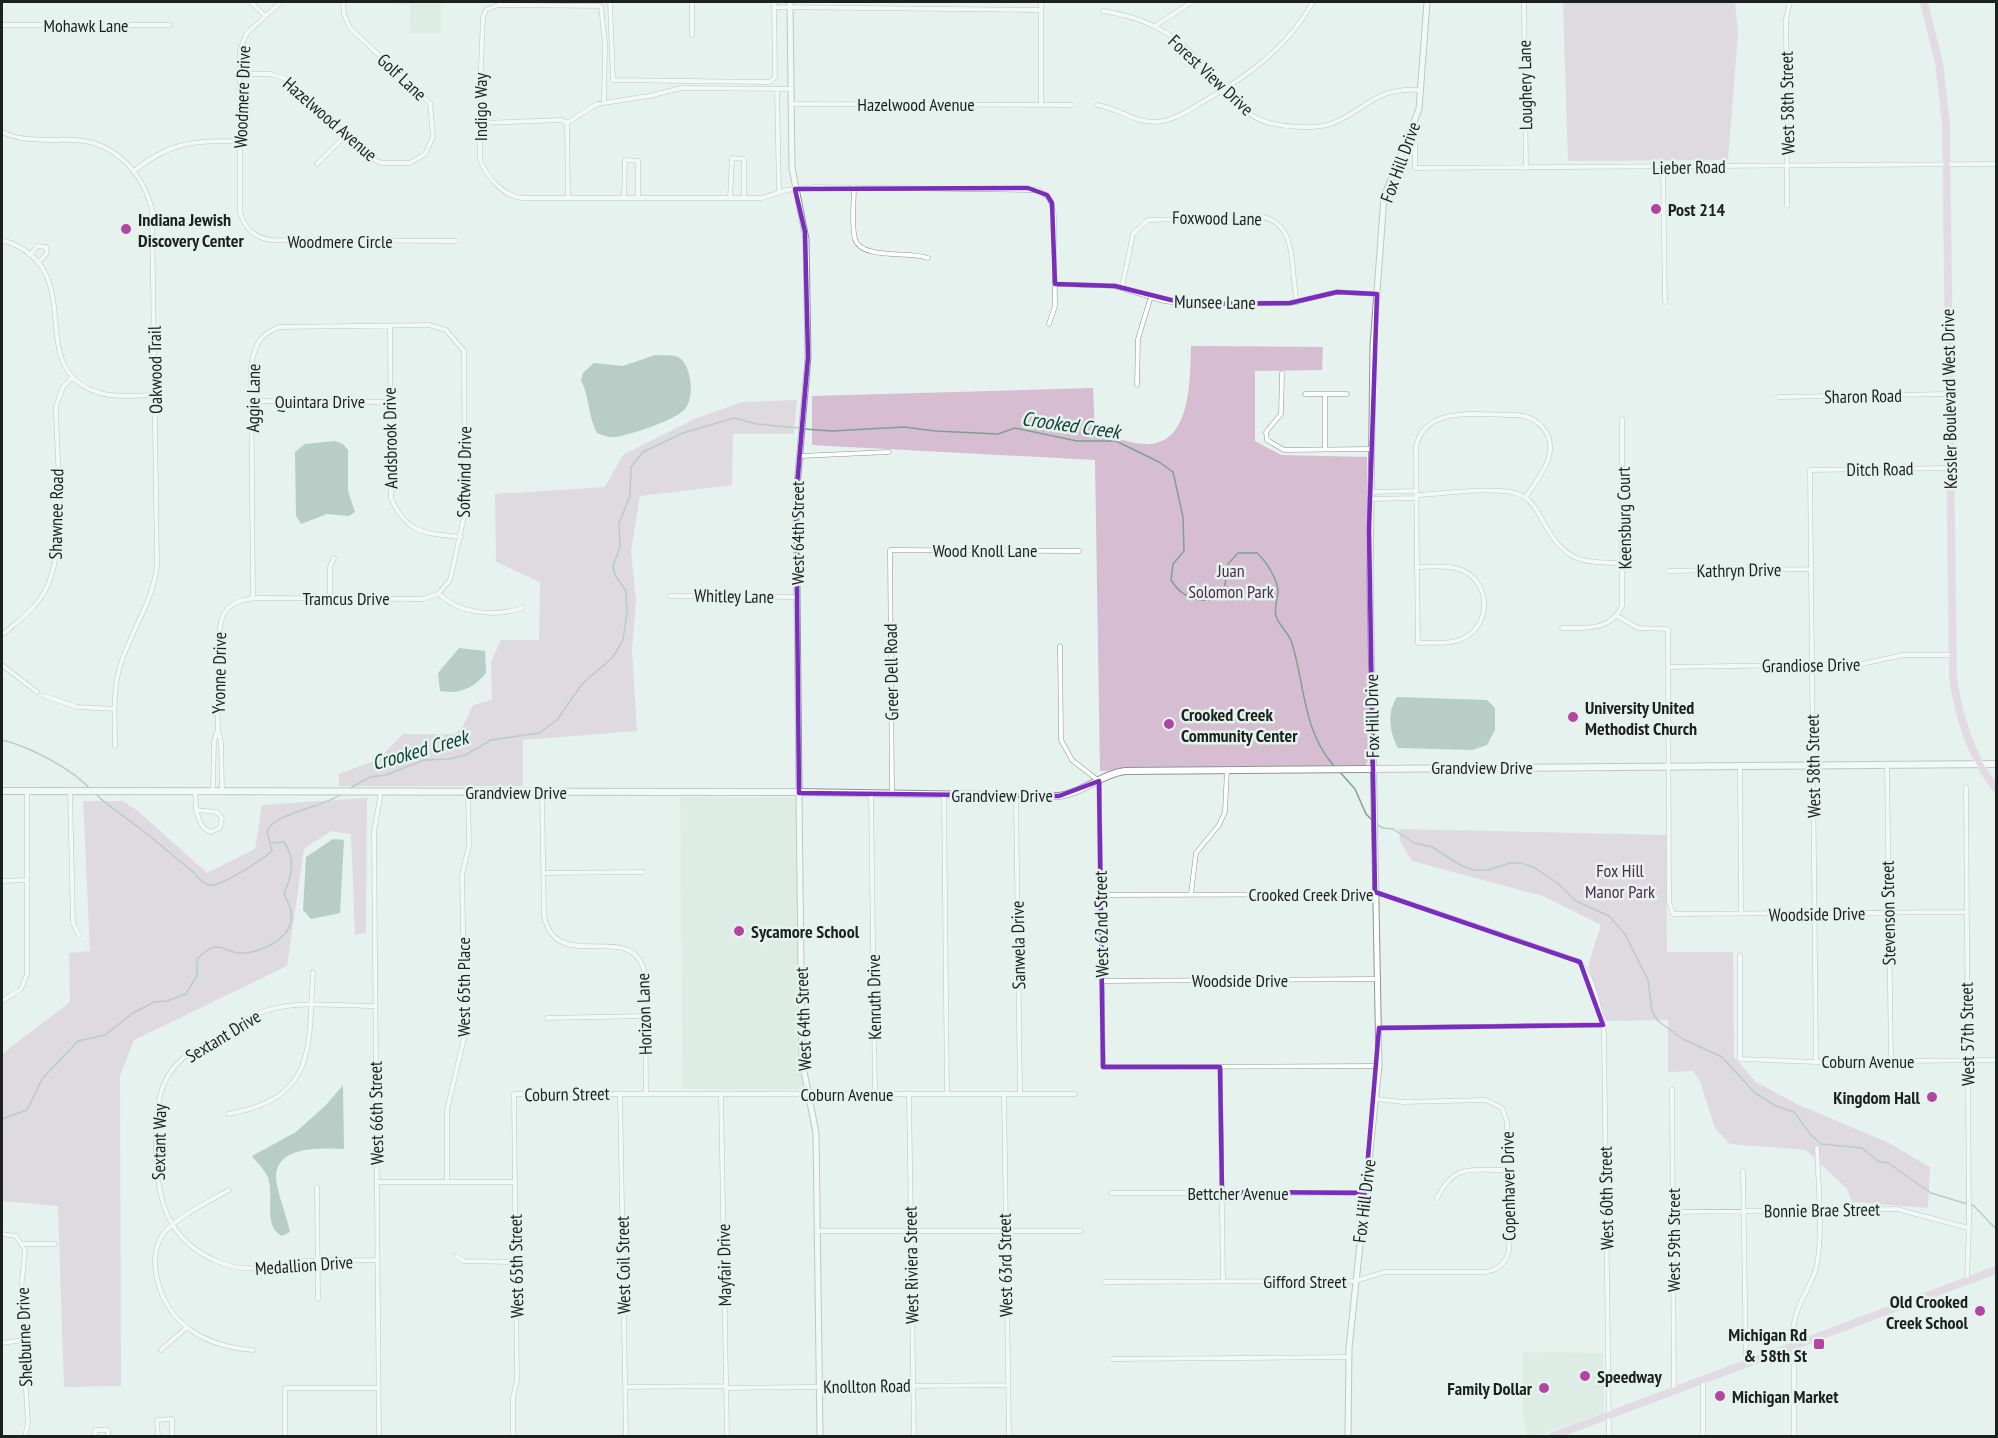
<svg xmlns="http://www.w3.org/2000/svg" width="1998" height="1438" font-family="'PT Sans Narrow',sans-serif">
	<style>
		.built { fill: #d2e6de }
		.green { fill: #d6bdd1 }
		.water { fill: #7fa194 }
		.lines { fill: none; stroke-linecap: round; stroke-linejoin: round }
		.stream { stroke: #7fa194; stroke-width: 1.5 }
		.minor-casing { stroke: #8b9691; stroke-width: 5 }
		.tertiary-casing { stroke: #8b9691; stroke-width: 7 }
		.secondary-casing { stroke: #8b9691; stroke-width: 8 }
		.primary-casing { stroke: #cdcece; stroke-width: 8 }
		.minor { stroke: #fff; stroke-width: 4 }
		.tertiary { stroke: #fff; stroke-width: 5 }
		.secondary { stroke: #fff; stroke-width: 6 }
		.primary { stroke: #e3bcdc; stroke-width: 6 }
		.marked { fill: none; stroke: #7b2cbf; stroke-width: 4.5; stroke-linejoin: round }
		.poi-dot { fill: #b245a3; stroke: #e6f2ed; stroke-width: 2 }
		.labels { text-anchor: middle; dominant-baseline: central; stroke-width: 5; stroke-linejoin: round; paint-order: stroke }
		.street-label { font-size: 18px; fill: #1c201e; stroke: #e6f2ed }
		.poi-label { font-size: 18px; font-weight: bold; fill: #1c201e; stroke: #e6f2ed; text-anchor: start }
		.park-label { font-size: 18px; fill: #502a4a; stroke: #e6f2ed }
		.water-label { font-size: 20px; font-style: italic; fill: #0f4132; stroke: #e6f2ed }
	</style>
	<rect width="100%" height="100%" fill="#e6f2ed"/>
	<path class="built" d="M394 2H441V33H409L410 4 394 5Z
		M680 797 796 798 798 1065 803 1086 800 1090 682 1089Z
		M1523 1352 1603 1353 1604 1412 1538 1436H1527L1523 1415Z"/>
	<path class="green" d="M1563 2H1735L1738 34 1728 160 1568 161Z
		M1191 346 1323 347 1322 370 1255 371V441L1281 455 1367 457 1369 758 1366 765 1100 771 1095 460 812 445V396L1093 388 1095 432C1112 436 1132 445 1150 444 1192 441 1190 376 1191 346Z
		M797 400 794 434H733L732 485 640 496 631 551 636 601 632 649 637 731 523 740V786H339V774L377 760 403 734H454L462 728 473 705 492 700 491 662 501 640H539L540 582 496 562 495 494 605 487 623 455 697 418 742 402Z
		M367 798 366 933 355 935 351 834 331 831 304 849 287 966 134 1040 120 1076 121 1386 64 1387 58 1206 2 1201V1054L70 1002 69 953 90 951 83 801H123L138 811 207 873 255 849 262 805Z
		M1399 829 1666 835 1667 952H1733L1734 1057 1756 1082 1797 1104 1889 1143 1930 1167 1928 1208 1852 1202 1847 1189 1806 1150 1730 1144 1715 1128 1700 1081 1693 1071 1668 1072V1020L1606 1021 1588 966 1601 925 1543 896 1412 861 1400 841Z"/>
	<path class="water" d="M655 355C663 356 676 353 682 360 692 371 694 398 685 409 676 420 630 435 615 437 609 438 603 435 597 433 588 417 590 398 581 380L583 373 594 363 623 366Z
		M335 441 343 444 348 450V491L355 512 349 516 327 514 301 524 296 516 295 452 305 444Z
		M459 648 485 651 486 673C474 688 459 695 440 691L438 673Z
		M1397 697 1487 700 1495 708V730L1487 745 1472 750 1398 748C1389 732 1387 712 1397 697Z
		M333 839 344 840 340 913 311 919 303 910 306 857Z
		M343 1085 344 1149C323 1148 277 1145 276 1176 276 1190 287 1216 290 1232L282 1236C261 1225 276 1194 267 1175 263 1168 256 1162 252 1156L296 1132 326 1105Z"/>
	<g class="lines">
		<path class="stream" d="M804 429 832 431 904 427 935 431 998 434 1015 428 1077 441H1116L1159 462 1173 472 1183 517 1184 551 1173 564 1171 580C1183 600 1207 608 1224 591L1228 564 1238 553H1257C1266 561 1279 581 1278 593 1277 601 1274 608 1276 616 1279 626 1289 633 1292 643 1305 686 1303 732 1335 767
			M2 740C28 746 73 769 91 790
			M1339 771 1355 789 1366 814 1373 821
			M349 789 370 777 386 775 424 760 449 759 465 755 491 740 539 733 557 720 582 684 613 657 623 640 627 612 626 591 615 575 613 566 620 547 619 523 630 496 631 467 643 452 683 433 734 418 757 424 800 428
			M95 793C109 808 126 817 142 830 159 843 174 857 191 870 197 875 201 883 209 885 219 888 263 859 272 851L267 831C274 813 321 808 342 794
			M1376 824 1383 828 1393 829 1414 843 1432 847 1462 866 1473 870H1488L1510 863H1521L1535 868 1559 884 1576 901 1609 916 1625 934 1648 980 1652 1011 1658 1021 1683 1039 1722 1057 1755 1093 1776 1106 1794 1112 1811 1135 1821 1144 1862 1148 1878 1161 1888 1163 1931 1193 1974 1206 1996 1229
			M2 1119 27 1110 42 1079 78 1041 105 1035 133 1013 154 1002 167 1001 186 994 197 975V959C203 954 208 947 217 947 225 947 231 953 239 953 260 954 296 938 291 911 290 905 286 899 284 893 292 875 296 860 284 842L272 843"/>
		<g class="minor-casing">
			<path id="minor" d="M251 2 265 16
				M281 2 247 33 240 49V212C244 228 255 238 272 240L456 241
				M610 2 613 80 770 82 775 77 774 2
				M692 2V35
				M1041 2V105
				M1524 2 1526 168
				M774 7 1041 10
				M1103 11C1138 16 1170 30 1195 56 1218 79 1236 114 1269 123 1286 127 1316 130 1333 123 1368 109 1374 87 1421 90
				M2 25H170
				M1155 26 1192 2
				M240 74H271L286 79 368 157 382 163H410L425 154 433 137 430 103 350 28 344 15 343 2
				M777 89 779 193
				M604 103 605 44 601 6 498 5 486 10 483 17 480 90V159C486 176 503 196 522 198H762L786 190 815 187 1038 190C1050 196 1052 202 1054 215L1055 306 1049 324
				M791 104 1072 105
				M1097 105C1118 108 1133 122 1155 122 1173 121 1186 112 1201 103 1247 77 1287 48 1313 2
				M481 123 562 120 567 123
				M567 123 597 104 649 96 681 88 791 89
				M567 123 568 198
				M2 132C26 143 49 139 75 140 115 142 143 173 152 210L157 564C154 600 132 629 121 663 112 690 115 718 115 746
				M1409 138 1415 144V168L1996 164
				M317 164 346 135
				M1663 167 1665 302
				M134 171C171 141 194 141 240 141
				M854 187C854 203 851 223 855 239 861 260 909 251 928 258
				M624 198 625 160 638 161V198
				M730 198 732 158 744 159V198
				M1787 206 1786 19 1790 2
				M2 240C94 267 19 370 100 393 117 398 137 395 155 395
				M30 255 37 246 46 247 47 253 38 263
				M1055 284 1115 286 1164 301 1187 304 1290 303 1337 292 1377 294
				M1122 287 1133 234 1148 220 1263 217C1299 224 1290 274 1297 302
				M390 326 391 498C407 535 426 533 461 537
				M1282 373 1281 414 1266 432 1267 440 1284 450 1371 449
				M1137 385 1138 339 1151 296
				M1305 394H1347
				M1778 397 1948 394
				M252 401 389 402
				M1325 449V394
				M800 456 889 452
				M1370 492 1417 491
				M1417 495C1440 494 1499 486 1518 494 1529 498 1535 506 1540 516 1564 560 1575 563 1624 563
				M1370 499 1417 498
				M1417 567 1416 447C1424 403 1484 416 1517 415 1527 416 1536 419 1542 427 1563 450 1539 477 1525 498
				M1417 567C1430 567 1446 565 1459 569 1490 579 1493 623 1464 638 1451 645 1433 642 1418 643Z
				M1668 571 1811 569
				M439 594C460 614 495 617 522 608
				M670 596 797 597
				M330 598V567L334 558
				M1617 616 1638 628 1668 629 1669 902 1673 914 1965 912
				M1562 628C1586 628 1611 631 1622 606V419
				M2 635C17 622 33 611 44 593 69 549 56 457 56 406L63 387 73 377
				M1060 646 1061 740 1072 760 1099 781 1103 1067 1379 1066
				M2 665 37 692
				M1669 667 1862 664 1903 655H1952
				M45 696 77 707 115 709
				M1740 766 1741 914
				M1887 766 1891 1061
				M1966 787 1969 1222 1967 1281
				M213 790 214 742 217 731
				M222 790 221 742 218 730C218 707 213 629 225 612 232 601 246 599 259 598L423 599 438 594 450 580 465 512 464 351 446 330 429 325 279 327C259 335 255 345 251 366L253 599
				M70 791 73 923 79 935
				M195 791 196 808V810C199 819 201 829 211 832L220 828 222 818 217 812 196 810
				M542 792 544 915C555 978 636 915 645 976L646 1093
				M871 793 875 1093
				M892 793 890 550 1079 551
				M944 795 947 1093
				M1016 796 1020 1093
				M543 873 643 872
				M2 881 27 880
				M1191 894 1196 853 1219 825 1225 812 1227 769
				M1101 895 1382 894 1576 960C1592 968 1602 1017 1604 1034L1609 1436
				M1740 955V1059L1816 1062 1996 1060
				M1102 981 1378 979
				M2 1001 21 989 27 974V792
				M374 1006C340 1006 298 1000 265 1011 249 1016 235 1027 221 1035 208 1043 194 1049 182 1059 158 1080 156 1109 156 1138 155 1194 164 1243 224 1264 252 1274 276 1264 304 1261 329 1259 353 1261 378 1260
				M547 1018 645 1016
				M1379 1028 1603 1025
				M1816 1062 1810 470 1950 468
				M1220 1067 1223 1281
				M1672 1089 1674 1391
				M620 1093 626 1436
				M909 1093 914 1436
				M1004 1093 1009 1436
				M721 1094 727 1436
				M228 1114C319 1098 308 1045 313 972
				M1743 1171 1746 1364
				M377 1182H515
				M447 1182V1110L465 1034 462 875 469 846 468 792
				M317 1187 318 1299
				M229 1190C210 1201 172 1219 161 1237 154 1250 154 1265 157 1278 167 1326 208 1347 253 1350
				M1111 1193H1365
				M1437 1198C1455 1162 1472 1171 1508 1170
				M1673 1212 1897 1209 1968 1228
				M817 1231H1081
				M2 1234 16 1236 25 1250 21 1290 26 1312 23 1340 28 1424 25 1436
				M23 1244H55
				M456 1256 464 1261 516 1262
				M1104 1282 1355 1281 1385 1272H1486C1499 1270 1506 1263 1509 1250L1507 1122 1502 1108 1486 1100 1403 1102 1376 1099
				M2 1343 23 1340
				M161 1350 186 1328
				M1112 1359 1348 1357
				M1703 1381V1436
				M625 1387 726 1386
				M726 1388 1008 1385
				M95 1436V1430H108V1436
				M158 1436 157 1420 172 1419V1436
				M285 1436V1388H378
				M379 1436 374 832 381 792
				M513 1436V1397L517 1380 514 1094H1075
				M1794 1436V1323C1797 1302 1813 1285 1817 1264 1823 1234 1818 1180 1817 1148"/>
		</g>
		<g class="tertiary-casing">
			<path id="tertiary" d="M790 2 792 168 806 239 808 357 796 497 799 793 802 1061 816 1133 820 1436
				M1348 1436 1349 1348 1379 1066 1370 580 1373 346 1384 197 1419 109 1427 2"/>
		</g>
		<g class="secondary-casing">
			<path id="secondary" d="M2 791 793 792 1059 796C1083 793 1101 774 1125 771L1996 764"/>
		</g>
		<g class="primary-casing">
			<path id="primary" d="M1924 2 1939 63 1946 123 1953 679C1960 721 1971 756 1996 789
				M1553 1436 1996 1270"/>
		</g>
		<use href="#minor" class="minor"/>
		<use href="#tertiary" class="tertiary"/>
		<use href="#secondary" class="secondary"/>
		<use href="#primary" class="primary"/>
	</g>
	<path d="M0 0H1998V1438H0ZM1028 188 1047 195 1052 203 1055 284 1115 286 1187 304 1290 303 1337 292 1377 294 1369 529 1375 892 1580 962 1603 1025 1379 1028 1365 1193 1222 1192 1220 1067H1103L1099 781 1059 796 799 793 796 497 808 357 805 232 795 189Z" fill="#e6f2ed" fill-opacity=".55" fill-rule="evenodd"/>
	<path class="marked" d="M1028 188 1047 195 1052 203 1055 284 1115 286 1187 304 1290 303 1337 292 1377 294 1369 529 1375 892 1580 962 1603 1025 1379 1028 1365 1193 1222 1192 1220 1067H1103L1099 781 1059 796 799 793 796 497 808 357 805 232 795 189Z"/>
	<g class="poi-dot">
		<circle cx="1656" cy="209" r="6"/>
		<circle cx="126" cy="229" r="6"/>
		<circle cx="1573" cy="717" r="6"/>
		<circle cx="1169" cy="724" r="6"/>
		<circle cx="739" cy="931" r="6"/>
		<circle cx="1932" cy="1097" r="6"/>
		<circle cx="1980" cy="1311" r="6"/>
		<rect x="1813" y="1338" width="12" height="12" rx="3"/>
		<circle cx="1585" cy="1376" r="6"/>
		<circle cx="1544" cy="1388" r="6"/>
		<circle cx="1720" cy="1396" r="6"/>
	</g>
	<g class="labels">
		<g class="street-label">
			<text x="86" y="25">Mohawk Lane</text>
			<text transform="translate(1211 75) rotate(43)">Forest View Drive</text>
			<text transform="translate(402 77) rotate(43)">Golf Lane</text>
			<text transform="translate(1525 85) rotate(-91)">Loughery Lane</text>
			<text transform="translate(242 97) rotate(-88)">Woodmere Drive</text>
			<text transform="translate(1787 103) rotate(-91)">West 58th Street</text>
			<text x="916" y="104">Hazelwood Avenue</text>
			<text transform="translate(480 107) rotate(-90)">Indigo Way</text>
			<text transform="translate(330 119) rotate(41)">Hazelwood Avenue</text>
			<text transform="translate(1400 162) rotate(-70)">Fox Hill Drive</text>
			<text transform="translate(1689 167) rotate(-1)">Lieber Road</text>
			<text transform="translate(1217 218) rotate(1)">Foxwood Lane</text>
			<text x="340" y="241">Woodmere Circle</text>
			<text transform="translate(1215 302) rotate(1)">Munsee Lane</text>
			<text transform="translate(155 370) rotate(-91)">Oakwood Trail</text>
			<text transform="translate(1863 396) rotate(-1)">Sharon Road</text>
			<text transform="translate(253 398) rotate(-89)">Aggie Lane</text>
			<text transform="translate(1949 399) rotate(-91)">Kessler Boulevard West Drive</text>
			<text x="320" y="401">Quintara Drive</text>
			<text transform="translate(390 438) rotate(-91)">Andsbrook Drive</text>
			<text transform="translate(1880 469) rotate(-1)">Ditch Road</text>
			<text transform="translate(464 472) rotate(-89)">Softwind Drive</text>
			<text transform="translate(56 514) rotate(-89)">Shawnee Road</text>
			<text transform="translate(1624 518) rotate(-91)">Keensburg Court</text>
			<text transform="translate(797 533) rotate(-90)">West 64th Street</text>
			<text x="985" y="550">Wood Knoll Lane</text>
			<text transform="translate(1739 570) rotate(-1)">Kathryn Drive</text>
			<text transform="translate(734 596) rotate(1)">Whitley Lane</text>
			<text x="346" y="598">Tramcus Drive</text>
			<text transform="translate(1811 665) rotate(-1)">Grandiose Drive</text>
			<text transform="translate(891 672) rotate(-91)">Greer Dell Road</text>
			<text transform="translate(219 673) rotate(-89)">Yvonne Drive</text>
			<text transform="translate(1372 716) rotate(-91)">Fox Hill Drive</text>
			<text transform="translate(1813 766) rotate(-91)">West 58th Street</text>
			<text x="1482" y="767">Grandview Drive</text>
			<text x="516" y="792">Grandview Drive</text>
			<text x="1002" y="795">Grandview Drive</text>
			<text x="1311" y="894">Crooked Creek Drive</text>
			<text transform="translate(1888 913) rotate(-91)">Stevenson Street</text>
			<text transform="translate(1817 914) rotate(-1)">Woodside Drive</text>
			<text transform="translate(1101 924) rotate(-91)">West 62nd Street</text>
			<text transform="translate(1018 945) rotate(-91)">Sanwela Drive</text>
			<text x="1240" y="980">Woodside Drive</text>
			<text transform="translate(463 987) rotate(-90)">West 65th Place</text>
			<text transform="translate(874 997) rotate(-91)">Kenruth Drive</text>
			<text transform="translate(644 1014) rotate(-92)">Horizon Lane</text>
			<text transform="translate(803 1019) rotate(-92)">West 64th Street</text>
			<text transform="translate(1967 1034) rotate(-91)">West 57th Street</text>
			<text transform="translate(223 1036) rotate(-31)">Sextant Drive</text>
			<text x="1868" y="1061">Coburn Avenue</text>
			<text transform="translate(567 1094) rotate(-1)">Coburn Street</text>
			<text x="847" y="1094">Coburn Avenue</text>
			<text transform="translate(376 1113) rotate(-91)">West 66th Street</text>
			<text transform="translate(159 1142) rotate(-89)">Sextant Way</text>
			<text transform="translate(1508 1186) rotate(-91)">Copenhaver Drive</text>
			<text x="1238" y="1193">Bettcher Avenue</text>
			<text transform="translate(1606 1198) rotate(-91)">West 60th Street</text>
			<text transform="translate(1364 1201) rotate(-83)">Fox Hill Drive</text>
			<text transform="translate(1822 1210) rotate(-1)">Bonnie Brae Street</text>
			<text transform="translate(1673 1240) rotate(-90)">West 59th Street</text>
			<text transform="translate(304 1265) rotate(-4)">Medallion Drive</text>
			<text transform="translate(623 1265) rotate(-91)">West Coil Street</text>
			<text transform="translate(724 1265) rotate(-91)">Mayfair Drive</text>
			<text transform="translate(911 1265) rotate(-91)">West Riviera Street</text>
			<text transform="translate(1005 1265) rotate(-91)">West 63rd Street</text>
			<text transform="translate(516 1266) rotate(-91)">West 65th Street</text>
			<text x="1305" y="1281">Gifford Street</text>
			<text transform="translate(24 1337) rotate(-92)">Shelburne Drive</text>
			<text transform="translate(867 1386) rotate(-1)">Knollton Road</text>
		</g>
		<g class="poi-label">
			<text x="1668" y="209">Post 214</text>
			<text x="138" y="219">Indiana Jewish<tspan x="138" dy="21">Discovery Center</tspan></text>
			<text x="1585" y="707">University United<tspan x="1585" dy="21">Methodist Church</tspan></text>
			<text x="1181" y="714">Crooked Creek<tspan x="1181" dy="21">Community Center</tspan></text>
			<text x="751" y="931">Sycamore School</text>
			<text x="1920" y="1097" text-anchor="end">Kingdom Hall</text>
			<text x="1968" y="1301" text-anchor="end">Old Crooked<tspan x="1968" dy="21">Creek School</tspan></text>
			<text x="1807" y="1334" text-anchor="end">Michigan Rd<tspan x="1807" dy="21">&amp; 58th St</tspan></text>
			<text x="1597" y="1376">Speedway</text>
			<text x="1532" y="1388" text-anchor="end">Family Dollar</text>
			<text x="1732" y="1396">Michigan Market</text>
		</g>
		<g class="park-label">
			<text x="1231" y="570">Juan<tspan x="1231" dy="21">Solomon Park</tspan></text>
			<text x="1620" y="870">Fox Hill<tspan x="1620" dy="21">Manor Park</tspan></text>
		</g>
		<g class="water-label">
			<text transform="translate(1071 425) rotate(8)">Crooked Creek</text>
			<text transform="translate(420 750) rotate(-16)">Crooked Creek</text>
		</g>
	</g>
	<rect width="1998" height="1438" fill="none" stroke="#1c201e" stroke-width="6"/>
</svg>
